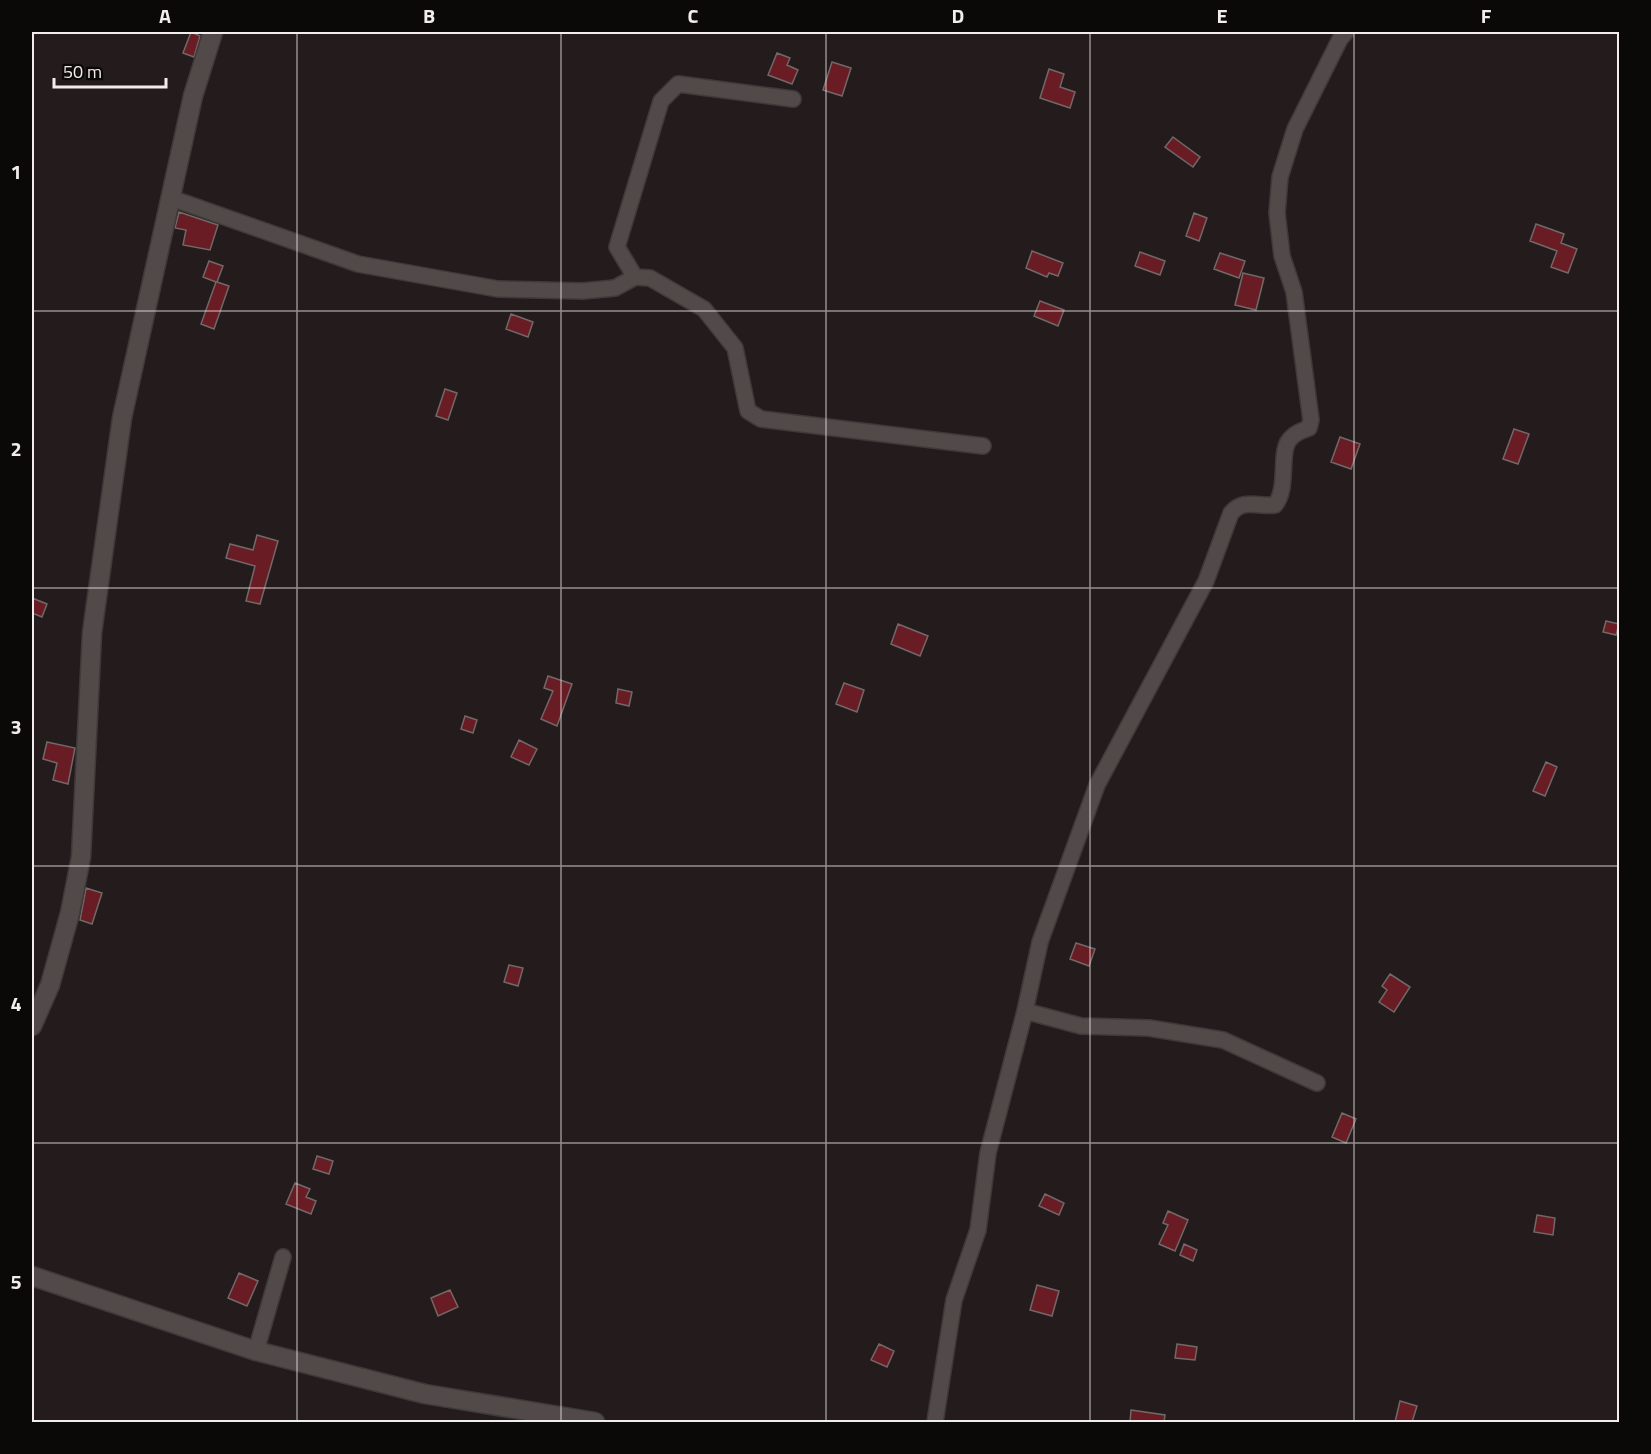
<svg xmlns="http://www.w3.org/2000/svg" width="1651" height="1454" font-family="'Titillium Web',sans-serif">
	<style>
		.building { fill: #6a1c24; stroke: #716868; stroke-width: 1.5 }
		.lines { fill: none; stroke-linecap: round; stroke-linejoin: round }
		.minor-casing { stroke: #3f3a3a; stroke-width: 18 }
		.tertiary-casing { stroke: #3f3a3a; stroke-width: 21 }
		.secondary-casing { stroke: #3f3a3a; stroke-width: 21 }
		.minor { stroke: #524949; stroke-width: 15 }
		.tertiary { stroke: #524949; stroke-width: 18 }
		.secondary { stroke: #524949; stroke-width: 18 }
		.grid { fill: none; stroke: #f2eded; stroke-width: 1.5; stroke-opacity: 0.55 }
		.neatline { fill: none; stroke: #f2eded; stroke-width: 2 }
		.grid-label { font-size: 20px; text-anchor: middle; font-weight: bold; fill: #f2eded }
	</style>
	<rect width="100%" height="100%" fill="#241c1c"/>
	<path class="building" d="M191 32 200 36 194 57 183 53Z
		M777 53 790 58 787 65 798 70 792 84 768 75Z
		M832 62 851 68 842 96 823 90Z
		M1049 69 1064 74 1060 87 1075 92 1070 108 1040 98Z
		M1173 137 1200 157 1193 167 1165 147Z
		M179 212 218 225 210 250 183 245 186 230 175 228Z
		M1194 213 1207 218 1199 241 1186 236Z
		M1536 224 1564 234 1561 243 1577 249 1568 273 1551 267 1557 251 1530 241Z
		M1032 251 1063 263 1058 276 1049 273 1047 277 1026 268Z
		M1140 252 1165 261 1160 275 1135 266Z
		M1220 253 1245 261 1239 278 1214 269Z
		M209 261 223 266 217 282 229 286 214 329 201 324 216 282 203 277Z
		M1243 273 1264 278 1256 310 1235 305Z
		M1040 301 1064 310 1058 326 1034 316Z
		M511 314 533 322 528 337 506 329Z
		M445 389 457 393 448 420 436 416Z
		M1514 429 1529 434 1518 464 1503 459Z
		M1340 437 1360 444 1351 469 1331 462Z
		M257 535 278 541 260 604 246 601 255 566 226 558 230 544 253 550Z
		M32 598 47 604 42 617 32 613Z
		M1606 621 1619 624 1616 635 1603 632Z
		M898 624 928 636 920 656 891 644Z
		M548 676 572 684 557 726 541 719 553 691 544 688Z
		M844 683 864 690 857 712 836 704Z
		M618 689 632 692 629 706 616 703Z
		M465 716 477 720 473 733 461 729Z
		M519 740 537 749 529 765 511 757Z
		M47 742 75 748 68 784 53 780 57 763 43 759Z
		M1546 762 1557 767 1545 796 1533 791Z
		M86 888 102 893 92 924 80 920Z
		M1076 943 1095 949 1089 966 1070 959Z
		M509 965 523 968 518 986 504 982Z
		M1390 974 1410 987 1394 1012 1379 1002 1387 990 1382 986Z
		M1342 1113 1356 1119 1346 1143 1332 1137Z
		M317 1156 333 1161 329 1174 313 1169Z
		M295 1183 310 1189 306 1197 316 1201 311 1214 286 1204Z
		M1045 1194 1064 1203 1059 1215 1039 1206Z
		M1168 1211 1188 1220 1175 1251 1159 1244 1168 1225 1163 1223Z
		M1537 1215 1555 1218 1553 1235 1534 1232Z
		M1184 1244 1197 1250 1193 1261 1180 1255Z
		M239 1273 258 1281 247 1306 228 1298Z
		M1037 1285 1059 1291 1052 1316 1030 1310Z
		M450 1290 458 1307 438 1316 431 1298Z
		M879 1344 894 1351 887 1367 871 1360Z
		M1177 1344 1197 1347 1195 1360 1175 1358Z
		M1400 1401 1417 1406 1412 1422H1395Z
		M1131 1410 1165 1415 1164 1422H1130Z"/>
	<g class="lines">
		<g class="minor-casing">
			<path id="minor" d="M171 198 358 264 498 289 583 291 615 288 635 277 617 247 661 101 678 84 793 99
				M635 277 650 278 704 309 735 348 748 411 761 419 983 446
				M1025 1011 1081 1026 1149 1028 1223 1040 1317 1083
				M256 1351 283 1257
				M935 1422 954 1300 978 1230 988 1153 1025 1011 1040 942 1097 785 1206 581 1231 513C1244 498 1258 507 1275 505 1290 486 1277 449 1292 437 1296 433 1303 430 1309 428L1311 420 1294 292 1282 256 1277 213 1280 177 1295 129 1340 39 1346 32"/>
		</g>
		<g class="tertiary-casing">
			<path id="tertiary" d="M32 1276 256 1351 425 1394 595 1422"/>
		</g>
		<g class="secondary-casing">
			<path id="secondary" d="M32 1026 50 985 70 913 81 857 92 633 122 418 193 96 213 32"/>
		</g>
		<use href="#minor" class="minor"/>
		<use href="#tertiary" class="tertiary"/>
		<use href="#secondary" class="secondary"/>
	</g>
	<path class="grid" d="M297 32V1422M561 32V1422M826 32V1422M1090 32V1422M1354 32V1422M32 311H1620M32 588H1620M32 866H1620M32 1143H1620"/>
	<rect width="1651" height="1454" fill="none" stroke="#0b0808" stroke-width="66"/>
	<path d="M54 78v9h112v-9" fill="none" stroke="#f2eded" stroke-width="3"/>
	<text x="63" y="78" font-size="18" fill="#f2eded" stroke="#0b0808" stroke-width="4.5" paint-order="stroke">50 m</text>
	<rect x="33" y="33" width="1585" height="1388" class="neatline"/>
	<g class="grid-label">
		<text x="165" y="23">A</text>
		<text x="429" y="23">B</text>
		<text x="693" y="23">C</text>
		<text x="958" y="23">D</text>
		<text x="1222" y="23">E</text>
		<text x="1486" y="23">F</text>
		<text x="16" y="179">1</text>
		<text x="16" y="456">2</text>
		<text x="16" y="734">3</text>
		<text x="16" y="1011">4</text>
		<text x="16" y="1289">5</text>
	</g>
</svg>
